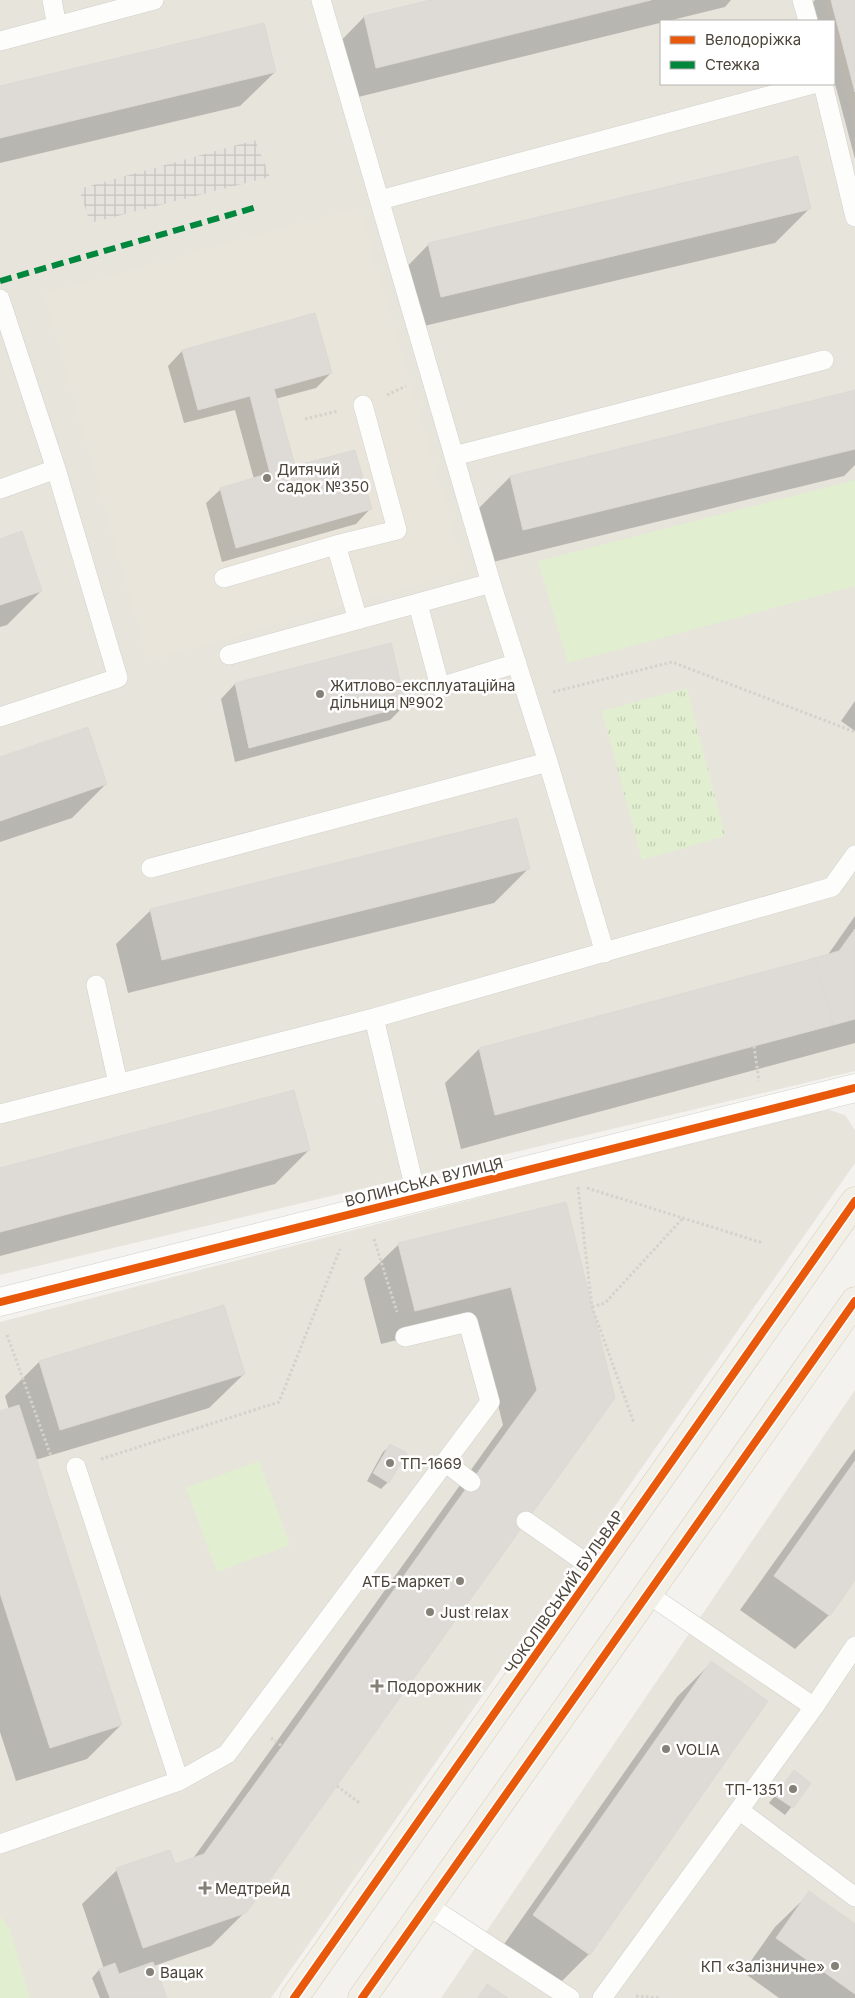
<svg xmlns="http://www.w3.org/2000/svg" width="855" height="1998" font-family="Inter,sans-serif">
	<style>
		.residential { fill: #e7e4dc; fill-rule: evenodd }
		.industrial { fill: url(#industrial-grid) }
		.education { fill: #eae5da }
		.grass { fill: #e1eecf }
		.park { fill: url(#park-tufts) }
		.shadow { fill: #0003 }
		.building { fill: #dedbd6; stroke: #dcd9d4 }
		.lines { fill: none; stroke-linecap: round; stroke-linejoin: round }
		.service-casing { stroke: #d2d0cb; stroke-width: 20 }
		.tertiary-casing { stroke: #d2d0cb; stroke-width: 29 }
		.primary-casing { stroke: #d6cebb; stroke-width: 29 }
		.path { stroke: #d3d2cc; stroke-width: 3; stroke-dasharray: 2.5 2.5; stroke-linecap: butt }
		.service { stroke: #fdfdfc; stroke-width: 19 }
		.tertiary { stroke: #fdfdfc; stroke-width: 28 }
		.primary { stroke: #f2efe6; stroke-width: 28 }
		.quiet { stroke: #00873e; stroke-width: 6; stroke-dasharray: 12 6; stroke-linecap: butt }
		.cycleway-casing { stroke: #fff; stroke-width: 11 }
		.cycleway { stroke: #e8590c; stroke-width: 8 }
		.poi-dot { fill: #868178; stroke: #fff; stroke-width: 2 }
		.labels { text-anchor: middle; dominant-baseline: central; stroke-width: 5; stroke-linejoin: round; paint-order: stroke }
		.poi-label { font-size: 15px; fill: #4b4439; stroke: #fff; text-anchor: start }
		.street-label { font-size: 15px; fill: #4b4439; stroke: #fff }
	</style>
	<defs>
		<pattern id="industrial-grid" width="8" height="8" patternUnits="userSpaceOnUse" patternTransform="scale(1.25)"><rect width="8" height="8" fill="#e6e2de"/><path d="M0 4h8M4 0v8" fill="none" stroke="#c7c3bf"/></pattern>
		<pattern id="park-tufts" width="24" height="20" patternUnits="userSpaceOnUse" patternTransform="scale(1.25)"><rect width="24" height="20" fill="#e1eecf"/><path d="M3 7l-1-3M5 7V3M7 7l1-3M15 17l-1-3M17 17v-4M19 17l1-3" fill="none" stroke="#c3cdb2"/></pattern>
	</defs>
	<rect width="100%" height="100%" fill="#f4f2ee"/>
	<path class="residential" d="M0 0H855V1071L0 1275ZM661 21H834V84H661Z
		M823 1108 845 1115 855 1130V1163L271 1998H0V1322Z
		M855 1390V1998H441Z"/>
	<path class="industrial" d="M255 140 270 177 90 223 79 189Z"/>
	<path class="education" d="M824 0H855V129L834 41V21H829Z
		M359 207 465 571 148 661 44 294Z"/>
	<path class="grass" d="M855 480V586L568 663 538 561Z
		M259 1461 290 1545 217 1572 186 1488Z
		M0 1916 10 1930 30 1998H0Z"/>
	<path class="park" d="M687 688 725 836 642 860 602 711Z"/>
	<path class="shadow" d="M435 0H731L725 7 342 101 330 52 364 17Z
		M815 0H855V159L834 80V21H818L813 2Z
		M275 72 240 106 0 163V87Z
		M809 209 775 243 407 330 395 279 429 244Z
		M182 351 331 373 316 388 275 399 294 467 370 509 356 524 222 562 206 503 221 489 254 479 235 410 184 423 168 366Z
		M855 392V465L844 476 489 563 476 511 510 477Z
		M0 540 41 591 7 625 0 627Z
		M235 684 405 705 390 720 235 762 221 699Z
		M855 701V731L841 721Z
		M0 759 106 784 72 818 0 842Z
		M529 868 494 903 128 993 116 944 151 910Z
		M855 916V1043L461 1149 445 1083 479 1049 827 956Z
		M309 1150 275 1184 0 1256V1169Z
		M565 1203 614 1398 245 1912 211 1946 154 1966 166 1998H100L92 1978 99 1970 104 1969 82 1904 117 1870 174 1866 192 1860 503 1425 477 1320 381 1344 364 1278 399 1244Z
		M39 1362 244 1374 209 1408 35 1460 121 1725 87 1759 16 1781 0 1732V1413L9 1410 5 1396Z
		M391 1445 388 1482 381 1489 367 1481 383 1452Z
		M855 1449V1578L829 1615 795 1649 740 1610Z
		M711 1663 589 1954 555 1988 500 1950 677 1697Z
		M794 1772 810 1783 785 1815 769 1803Z
		M810 1893 855 1925V1998H779L743 1972 775 1927Z"/>
	<path class="building" d="M430 0H651L376 68 364 16Z
		M831 0H855V92Z
		M264 23 276 72 0 138V86Z
		M798 156 811 209 441 297 428 243Z
		M315 313 332 373 274 389 295 466 355 450 372 509 236 548 220 488 270 473 250 396 198 410 182 350Z
		M855 390V449L523 530 510 476Z
		M22 531 42 591 0 605V539Z
		M391 643 406 706 249 748 235 683Z
		M88 727 107 784 0 821V757Z
		M517 818 530 869 162 960 150 909Z
		M855 929V1019L833 1025 815 958 839 951Z
		M815 958 833 1025 495 1115 479 1048Z
		M294 1090 310 1150 0 1232V1168Z
		M566 1202 615 1398 548 1491 493 1451 537 1390 511 1287 415 1311 398 1243Z
		M224 1305 245 1374 60 1430 39 1361Z
		M19 1405 122 1725 50 1748 0 1593V1411Z
		M390 1444 407 1453 389 1483 373 1473Z
		M493 1451 548 1491 341 1780 286 1741Z
		M855 1461V1580L830 1616 774 1576Z
		M711 1661 768 1701 590 1955 533 1915Z
		M286 1741 341 1780 246 1913 143 1948 116 1868 170 1850 175 1864 204 1854Z
		M794 1770 811 1783 793 1808 775 1796Z
		M809 1891 855 1924V1994L776 1938Z
		M153 1962 167 1998H110L99 1969 115 1963 119 1974Z
		M487 1984 508 1998H478Z"/>
	<g class="lines">
		<g class="service-casing">
			<path id="service" d="M52 0 57 26
				M321 0 491 583 548 762 605 953
				M802 0 808 21
				M0 41 154 0
				M823 84 855 217
				M380 200 813 84
				M0 299 56 469 118 678 0 717
				M454 456 824 360
				M0 489 56 469
				M336 545 397 530 363 405
				M224 578 336 545 358 620
				M418 604 440 687 517 663
				M229 655 491 583
				M151 868 548 762
				M96 985 118 1083
				M374 1018 417 1198
				M0 1114 374 1018 832 887 855 855
				M445 1462 471 1482
				M526 1521 596 1570
				M648 1594 814 1707
				M179 1781 227 1754 490 1402 468 1322 405 1337
				M739 1810 855 1897
				M0 1844 179 1781 76 1467
				M427 1905 570 1998
				M602 1998 814 1707 855 1646"/>
		</g>
		<g class="tertiary-casing">
			<path id="tertiary" d="M0 1302 855 1088"/>
		</g>
		<g class="primary-casing">
			<path id="primary" d="M294 1998 855 1201
				M362 1998 855 1301"/>
		</g>
		<path class="path" d="M387 395 406 386
			M305 419 338 411
			M553 692 672 662 855 732
			M754 1046 759 1081
			M578 1187 592 1307 634 1423
			M587 1188 763 1243
			M374 1239 397 1312
			M592 1307 605 1303 683 1218
			M7 1335 51 1456
			M101 1459 279 1402 340 1249
			M271 1738 282 1746
			M337 1786 361 1804
			M636 1996 660 1998"/>
		<use href="#service" class="service"/>
		<use href="#tertiary" class="tertiary"/>
		<use href="#primary" class="primary"/>
		<path class="quiet" d="M0 281 257 207"/>
		<g class="cycleway-casing">
			<path id="cycleway" d="M0 1302 855 1088
				M294 1998 855 1201
				M362 1998 855 1301"/>
		</g>
		<use href="#cycleway" class="cycleway"/>
	</g>
	<g class="poi-dot">
		<circle cx="267" cy="478" r="5"/>
		<circle cx="320" cy="694" r="5"/>
		<circle cx="390" cy="1463" r="5"/>
		<circle cx="460" cy="1581" r="5"/>
		<circle cx="430" cy="1612" r="5"/>
		<path d="M374.5 1678.5h5v5h5v5h-5v5h-5v-5h-5v-5h5z"/>
		<circle cx="666" cy="1749" r="5"/>
		<circle cx="793" cy="1789" r="5"/>
		<path d="M202.5 1880.5h5v5h5v5h-5v5h-5v-5h-5v-5h5z"/>
		<circle cx="835" cy="1966" r="5"/>
		<circle cx="150" cy="1972" r="5"/>
	</g>
	<g class="labels">
		<g class="poi-label">
			<text x="277" y="469">Дитячий<tspan x="277" dy="17">садок №350</tspan></text>
			<text x="330" y="685">Житлово-експлуатаційна<tspan x="330" dy="17">дільниця №902</tspan></text>
			<text x="400" y="1463">ТП-1669</text>
			<text x="450" y="1581" text-anchor="end">АТБ-маркет</text>
			<text x="440" y="1612">Just relax</text>
			<text x="387" y="1686">Подорожник</text>
			<text x="676" y="1749">VOLIA</text>
			<text x="783" y="1789" text-anchor="end">ТП-1351</text>
			<text x="215" y="1888">Медтрейд</text>
			<text x="825" y="1966" text-anchor="end">КП «Залізничне»</text>
			<text x="160" y="1972">Вацак</text>
		</g>
		<g class="street-label">
			<text transform="translate(424 1182) rotate(-14)">ВОЛИНСЬКА ВУЛИЦЯ</text>
			<text transform="translate(564 1592) rotate(-55)">ЧОКОЛІВСЬКИЙ БУЛЬВАР</text>
		</g>
	</g>
	<rect x="660" y="20" width="175" height="65" fill="#ffffff" stroke="#b7b4b0"/>
	<rect x="670" y="36" width="25" height="8" fill="#e8590c" stroke="#b7b4b0"/>
	<text x="705" y="45" font-size="15" fill="#4b4439">Велодоріжка</text>
	<rect x="670" y="61" width="25" height="8" fill="#00873e" stroke="#b7b4b0"/>
	<text x="705" y="70" font-size="15" fill="#4b4439">Стежка</text>
</svg>
